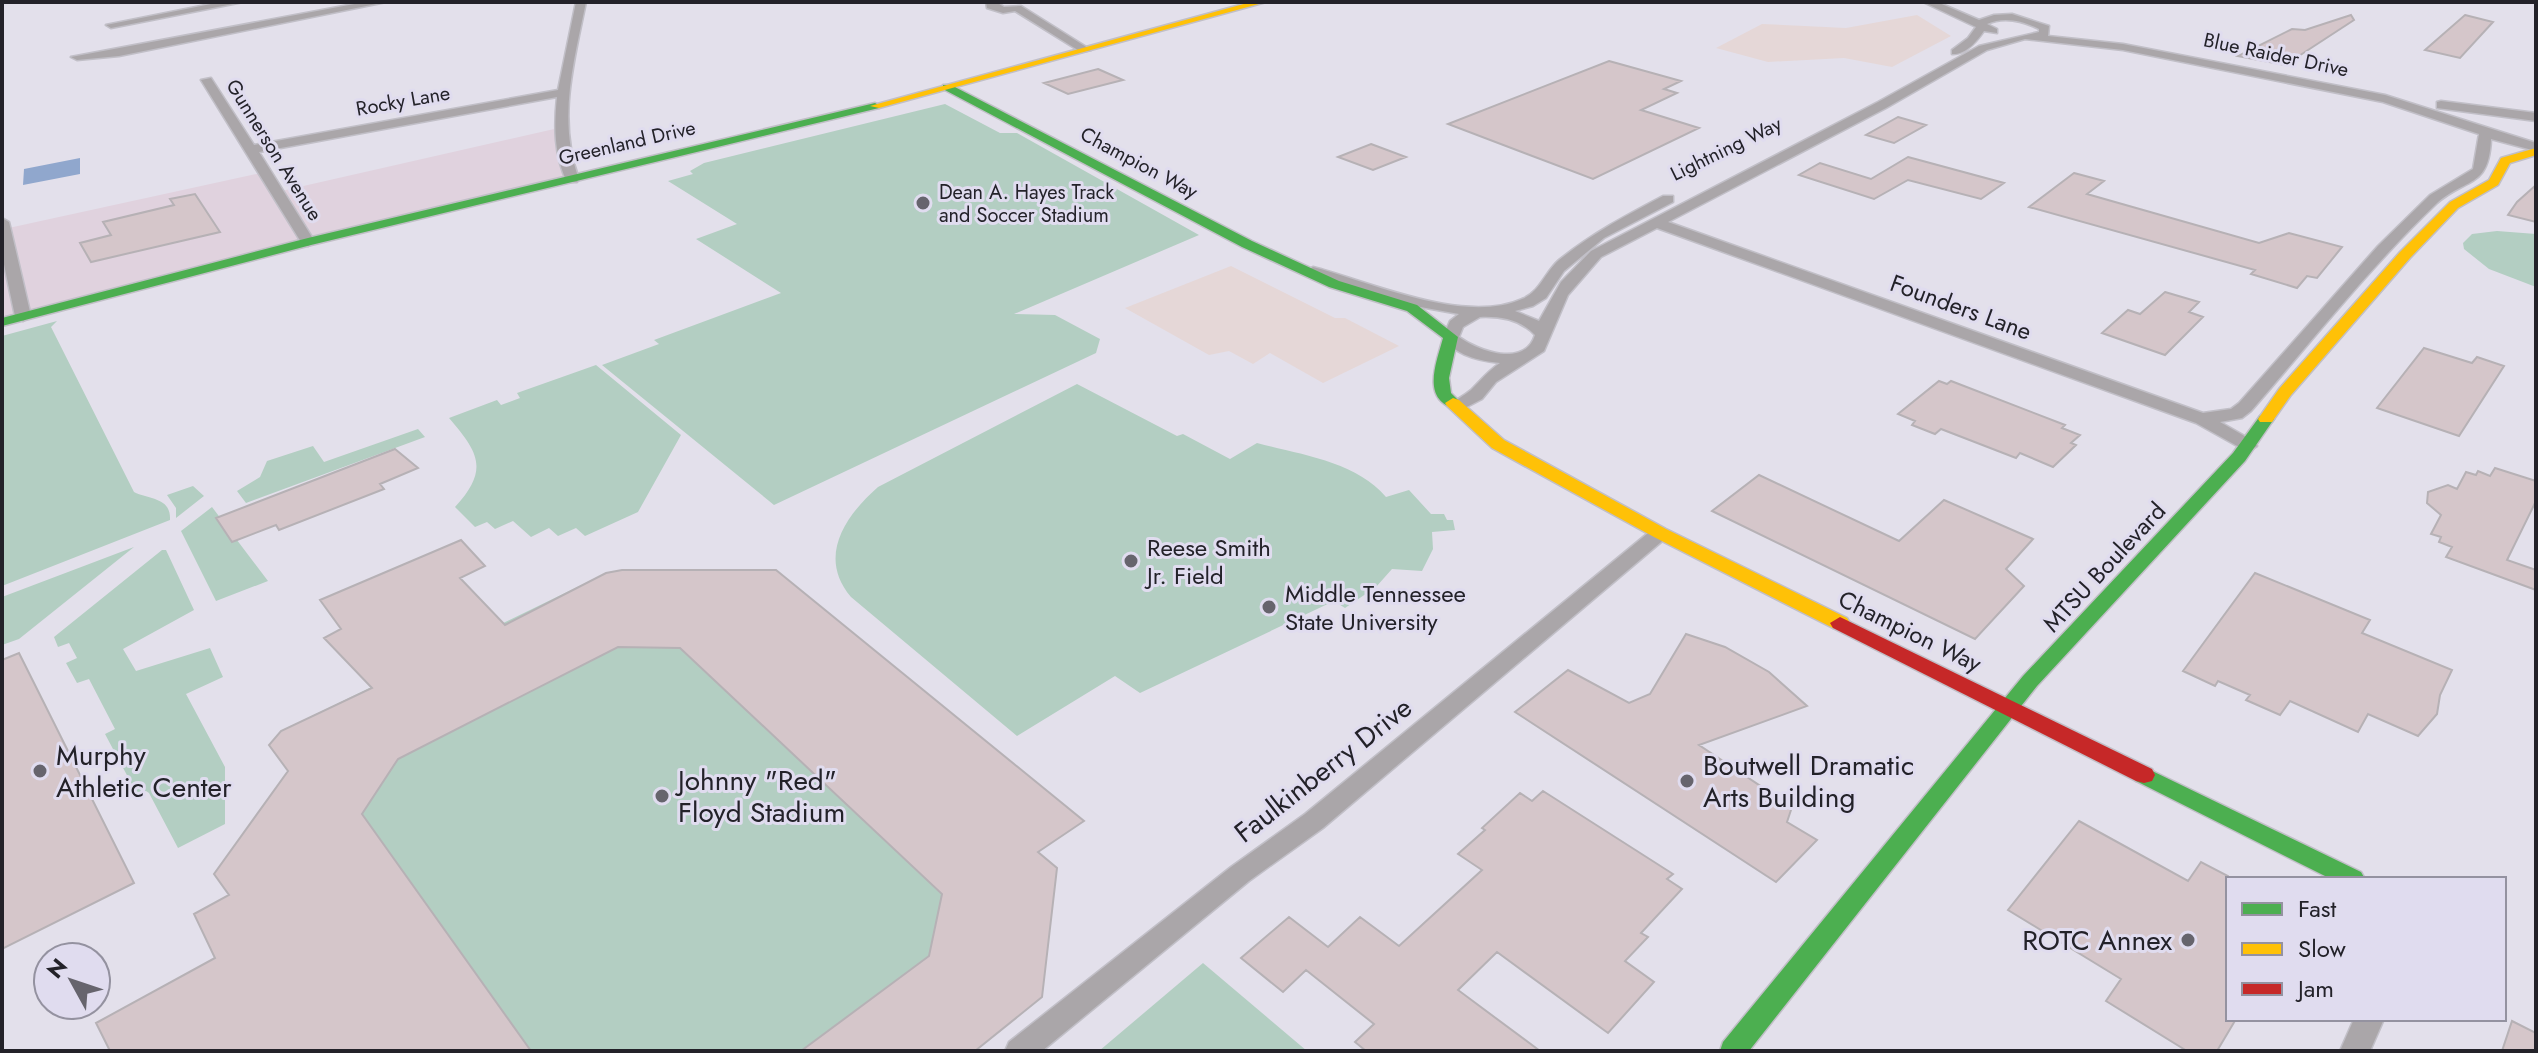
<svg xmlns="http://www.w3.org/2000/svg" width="2538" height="1053" font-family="Jost,sans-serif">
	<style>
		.commercial { fill: #e0d2de }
		.industrial { fill: #e5d7d7 }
		.green { fill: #b3cec2 }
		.water { fill: #90a7cd }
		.building { fill: #d5c6ca; stroke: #b6b1b5; stroke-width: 2 }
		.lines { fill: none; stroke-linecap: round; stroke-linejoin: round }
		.street-casing { stroke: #c1bfc7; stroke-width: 3 }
		.fast-casing { stroke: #c1bfc7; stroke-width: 3 }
		.slow-casing { stroke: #c1bfc7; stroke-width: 3 }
		.jam-casing { stroke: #c1bfc7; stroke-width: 3 }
		.street { fill: #aaa6a9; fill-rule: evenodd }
		.fast { fill: #4caf50; fill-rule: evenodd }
		.slow { fill: #ffc107; fill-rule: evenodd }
		.jam { fill: #c62828; fill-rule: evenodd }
		.poi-dot { fill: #66646d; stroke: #e0dcef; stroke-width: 3 }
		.labels { text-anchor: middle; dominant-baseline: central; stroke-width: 6; stroke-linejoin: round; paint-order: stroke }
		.far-street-label { font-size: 20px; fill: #232229; stroke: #e0dcef }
		.far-poi-label { font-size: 20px; fill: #232229; stroke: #e0dcef; text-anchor: start }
		.street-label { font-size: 24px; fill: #232229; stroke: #e0dcef }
		.poi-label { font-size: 24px; fill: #232229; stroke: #e0dcef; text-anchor: start }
		.near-poi-label { font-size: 28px; fill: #232229; stroke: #e0dcef; text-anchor: start }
		.near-street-label { font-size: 28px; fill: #232229; stroke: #e0dcef }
	</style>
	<rect width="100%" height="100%" fill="#e3e0eb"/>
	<path class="commercial" d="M563 127 572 179 2 322V267L12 265 4 229 265 172 277 192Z"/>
	<path class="industrial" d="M1917 15 1951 36 1892 67 1844 58 1768 62 1716 48 1762 24 1846 28Z
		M1231 266 1335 318H1345L1399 346 1323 383 1270 353 1253 364 1229 351 1209 355 1125 308Z"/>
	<path class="green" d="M945 104 1000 133H1017L1199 235 1014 314 1055 315 1100 339 1096 353 774 505 602 365 659 344 654 340 781 293 696 239 737 224 668 181 693 174 690 171 704 163Z
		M2497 231 2536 234V287L2489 269 2464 249 2463 243 2472 234Z
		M57 321 51 327 134 492C150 500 171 497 170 520L2 586V336Z
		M596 365 681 435 638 512 585 536 576 528 558 536 549 528 531 537 513 521 495 529 487 522 475 527 455 507C490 469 478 452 449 418L497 400 501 405 520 398 517 393Z
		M1077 384 1177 436 1183 434 1230 459 1257 443C1301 455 1355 461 1386 497L1409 490 1431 514H1444L1447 520H1453L1455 530 1432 532 1433 549 1422 571 1392 569 1376 587 1345 608 1334 601 1140 693 1115 676 1017 736 851 597C817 557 845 516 878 487Z
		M418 429 425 437 246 503 237 491 260 477 267 461 313 446 324 462Z
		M193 486 204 496 176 518V508L167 495Z
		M212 507 268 581 216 601 181 531Z
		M134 547 19 639 2 645V597Z
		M162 550H166L194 610 123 649 136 671 210 648 223 677 186 694 225 767V824L178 848 149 793 146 791 137 794 105 734 115 729 89 679 77 683 66 663 77 658 69 643 58 647 54 637Z
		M622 570H776L1084 821 1038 852 1057 868 1042 997 975 1051H110L96 1023 215 958 194 914 229 895 214 874 288 771 269 745 281 731 606 573Z
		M1203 963 1307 1051H1099Z"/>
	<path class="water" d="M80 158V174L23 185 24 169Z"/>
	<path class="building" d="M2351 15 2354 20 2285 65 2238 56 2292 29 2305 30Z
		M2465 15 2493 22 2460 58 2425 50Z
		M1609 61 1681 81 1664 89 1677 93 1641 110 1699 128 1593 179 1448 124Z
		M1098 69 1123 80 1068 94 1044 83Z
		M1898 117 1926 125 1894 143 1866 135Z
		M1371 144 1406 157 1373 170 1338 157Z
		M1908 157 2004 183 1981 199 1908 180 1874 199 1799 175 1820 163 1871 179Z
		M2074 173 2104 181 2087 194 2259 243 2289 233 2342 247 2317 278 2307 276 2297 288 2251 274 2255 270 2029 207Z
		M2536 185V222L2508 215 2517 202Z
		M195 194 220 232 91 262 80 243 111 235 103 222 174 205 170 199Z
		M2165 292 2199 302 2189 312 2203 317 2165 355 2102 333 2128 310 2140 314Z
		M2424 348 2472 363 2477 357 2504 366 2459 436 2377 408Z
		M1939 381 1947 384 1951 381 2065 425 2062 428 2080 435 2071 443 2076 445 2053 467 2020 453 2016 458 1941 429 1935 434 1912 425 1915 421 1898 414Z
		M395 449 418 468 380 484 384 489 279 530 276 525 232 542 216 518Z
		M2495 468 2536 481V501L2507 560 2536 570V590L2446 557 2452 547 2439 542 2441 537 2431 534 2441 515 2427 503 2428 492 2448 485 2457 489 2466 472 2476 475 2478 471 2490 476Z
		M1759 475 1899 541 1944 500 2033 539 2006 569 2024 586 1975 639 1712 511Z
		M461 540 485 566 460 578 505 625 606 573 622 570H776L1084 821 1038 852 1057 868 1042 997 975 1051H801L929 956 942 894 680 648 618 647 398 759 362 814 531 1051H110L96 1023 215 958 194 914 229 895 214 874 288 771 269 745 281 731 372 688 324 638 341 629 320 600Z
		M2255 573 2370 620 2362 633 2452 670 2440 695 2437 714 2418 736 2368 714 2358 732 2290 701 2280 715 2246 700 2250 695 2218 681 2215 686 2183 671Z
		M1686 634 1725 647 1769 672 1807 706 1699 745 1792 807 1787 822 1817 840 1776 882 1515 712 1568 670 1629 703 1650 694Z
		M19 653 134 883 2 949V660Z
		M1543 791 1673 874 1667 879 1682 889 1641 933 1648 937 1625 961 1654 982 1608 1033 1497 952 1458 990 1540 1051H1366L1355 1042 1374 1024 1306 970 1283 992 1241 958 1289 917 1328 947 1360 917 1399 946 1482 870 1458 854 1485 830 1482 828 1520 793 1532 801Z
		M2079 821 2188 881 2201 862 2228 876V1019H2236L2217 1051H2187L2106 1001 2121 979 2008 910Z
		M2512 1021 2536 1033V1051H2502Z"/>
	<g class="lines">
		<g class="street-casing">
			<path id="street" d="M221 2H243L111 28 106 25Z
				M365 2H386L119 56 77 60 71 57Z
				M576 2H586C574 61 557 120 579 179L577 182H567C554 155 554 126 557 97L259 152 315 242 308 246 301 242 201 80 211 78 254 145 558 90Z
				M986 2H996L1004 7 1021 6 1091 50 1081 52 1015 11 1003 13 987 8Z
				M1923 2H1937L1979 20 1994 15 2012 14 2049 26 2048 36 2123 44 2385 95 2536 143V151L2491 139C2489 189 2466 177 2436 204 2369 268 2312 341 2251 411L2242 418 2220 422 2255 442 2257 446 2248 452 2196 423 1657 228 1601 257 1568 295 1544 351 1496 382 1482 399 1459 411 1450 406C1456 399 1464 396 1471 390 1481 380 1488 371 1500 363 1480 361 1454 355 1443 337L1450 321 1459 314 1415 306 1308 275 1305 272 1313 267C1371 282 1464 325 1522 299 1540 292 1545 272 1559 260 1593 233 1625 216 1663 196H1673V202L1604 238 1564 271 1546 298 1533 306 1515 311 1539 321 1561 282 1591 251 1878 102 1979 46 2039 32V29C2023 21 2004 16 1987 24L1997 29V33L1984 31C1977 41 1966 55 1952 54V50L1968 38 1976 27ZM2025 39 2123 50 2383 102 2479 134 2473 169 2430 195 2378 246 2239 403 2231 409 2203 413 1668 222 1886 108 1987 50ZM1480 317C1501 316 1521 320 1535 335 1525 368 1478 351 1459 337L1463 327Z
				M2441 101 2536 113V121L2437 108V102Z
				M2 218 9 222 31 316 23 321 15 316 2 255Z
				M1660 527 1670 533 1667 537 1323 828 1249 881 1042 1051H1005L1009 1042 1231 867 1305 814 1653 529Z
				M2354 1019H2384L2370 1051H2340Z"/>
		</g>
		<g class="fast-casing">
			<path id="fast" d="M943 85H951L1252 241 1339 281 1417 305 1458 337 1449 378 1451 393 1461 403 1453 408C1421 398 1437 361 1443 338L1407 311 1329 287 1242 247 943 89Z
				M875 103 880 106 879 108 311 245 2 326V318L308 238Z
				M2266 414 2274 419 2245 461 2037 686 1749 1051H1720L1723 1042 2023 676 2233 453 2260 416Z
				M2144 767 2361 872 2365 879H2331L2136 781 2133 775 2136 769Z"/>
		</g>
		<g class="slow-casing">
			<path id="slow" d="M1251 2H1266L879 108 870 106Z
				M2536 148V155L2510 163 2498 185 2458 208 2410 258 2291 395 2272 422H2260L2258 419 2279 389 2400 252 2450 202 2489 180 2501 158Z
				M1453 398 1459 400 1504 440 1666 529 1847 618 1850 623 1840 629 1833 628 1654 537 1492 448 1447 406 1445 403Z"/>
		</g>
		<g class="jam-casing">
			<path id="jam" d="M1840 617 2152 769 2155 775 2152 781 2144 783 2136 781 1833 628 1830 623Z"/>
		</g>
		<use href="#street" class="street"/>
		<use href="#fast" class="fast"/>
		<use href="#slow" class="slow"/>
		<use href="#jam" class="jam"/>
	</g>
	<g class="poi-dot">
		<circle cx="923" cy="203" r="8"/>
		<circle cx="1131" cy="561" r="8"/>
		<circle cx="1269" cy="607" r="8"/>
		<circle cx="40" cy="771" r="8"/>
		<circle cx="1687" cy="781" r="8"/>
		<circle cx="662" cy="796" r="8"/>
		<circle cx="2188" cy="940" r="8"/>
	</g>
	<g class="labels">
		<g class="far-street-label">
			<text transform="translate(2276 55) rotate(12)">Blue Raider Drive</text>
			<text transform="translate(403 101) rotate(-10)">Rocky Lane</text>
			<text transform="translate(627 143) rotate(-13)">Greenland Drive</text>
			<text transform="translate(1726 149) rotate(-26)">Lightning Way</text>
			<text transform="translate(274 150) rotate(58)">Gunnerson Avenue</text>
			<text transform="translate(1139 163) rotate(28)">Champion Way</text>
		</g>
		<g class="far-poi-label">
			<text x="939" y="192">Dean A. Hayes Track<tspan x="939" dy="23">and Soccer Stadium</tspan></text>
		</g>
		<g class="street-label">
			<text transform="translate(1961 307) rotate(20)">Founders Lane</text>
			<text transform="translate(2104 567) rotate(-47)">MTSU Boulevard</text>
			<text transform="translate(1910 631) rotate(26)">Champion Way</text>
		</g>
		<g class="poi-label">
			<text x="1147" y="547">Reese Smith<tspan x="1147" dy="28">Jr. Field</tspan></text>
			<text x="1285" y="593">Middle Tennessee<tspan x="1285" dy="28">State University</tspan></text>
		</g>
		<g class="near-poi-label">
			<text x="56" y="755">Murphy<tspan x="56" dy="32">Athletic Center</tspan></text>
			<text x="1703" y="765">Boutwell Dramatic<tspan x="1703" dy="32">Arts Building</tspan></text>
			<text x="678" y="780">Johnny "Red"<tspan x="678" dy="32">Floyd Stadium</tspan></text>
			<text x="2172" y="940" text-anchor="end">ROTC Annex</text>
		</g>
		<g class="near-street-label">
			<text transform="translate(1323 770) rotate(-38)">Faulkinberry Drive</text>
		</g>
	</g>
	<rect width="2538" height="1053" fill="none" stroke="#232229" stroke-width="8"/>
	<rect x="2226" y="877" width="280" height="144" fill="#e0dcef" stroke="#9492a0" stroke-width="2"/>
	<rect x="2242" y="903" width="40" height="12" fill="#4caf50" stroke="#9492a0" stroke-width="2"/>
	<text x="2298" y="917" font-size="24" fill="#232229">Fast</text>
	<rect x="2242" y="943" width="40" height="12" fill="#ffc107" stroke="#9492a0" stroke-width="2"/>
	<text x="2298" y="957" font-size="24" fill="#232229">Slow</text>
	<rect x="2242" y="983" width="40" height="12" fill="#c62828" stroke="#9492a0" stroke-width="2"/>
	<text x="2298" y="997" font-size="24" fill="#232229">Jam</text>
	<g transform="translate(72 981) rotate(310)"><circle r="38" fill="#e0dcef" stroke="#9492a0" stroke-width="2"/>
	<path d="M0-6L14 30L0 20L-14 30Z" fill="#66646d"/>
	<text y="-12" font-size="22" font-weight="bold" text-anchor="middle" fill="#232229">N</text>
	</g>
</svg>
